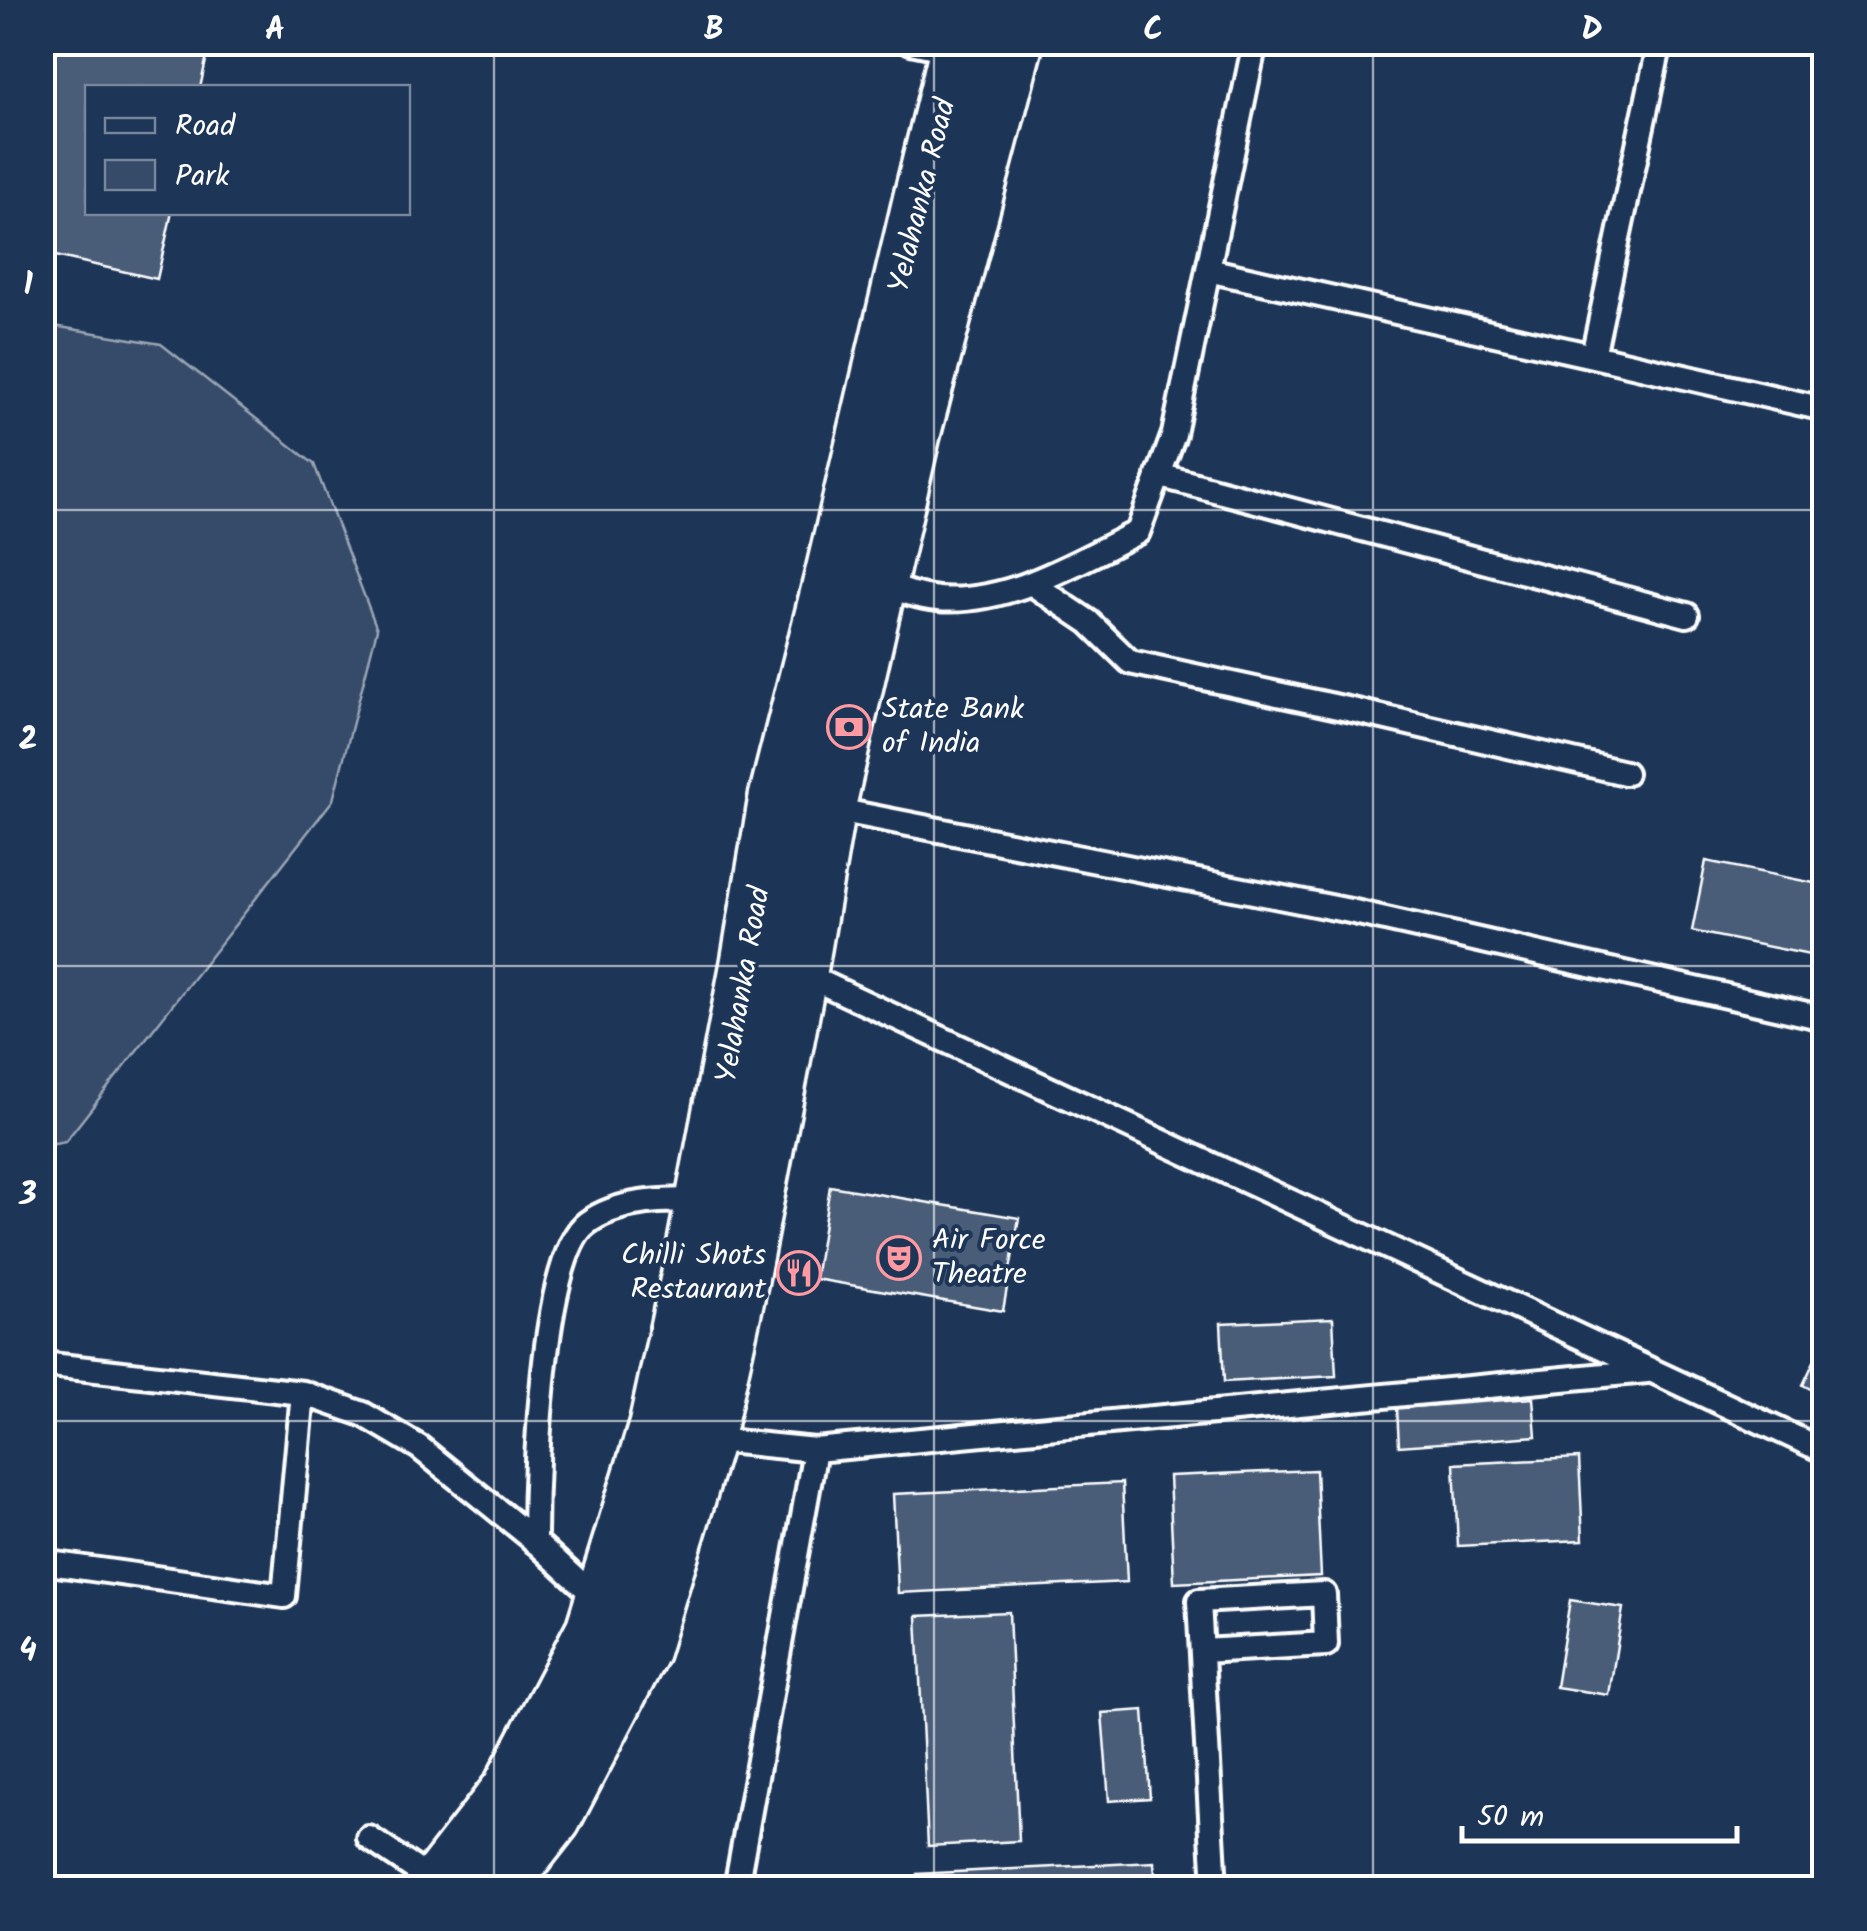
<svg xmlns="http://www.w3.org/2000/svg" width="1867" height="1931" font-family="Kalam,sans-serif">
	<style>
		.green { fill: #364b69; stroke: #9aa5b4; stroke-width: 2.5 }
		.building { fill: #4a5d79; stroke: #fff; stroke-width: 2.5 }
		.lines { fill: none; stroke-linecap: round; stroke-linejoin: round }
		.service-casing { stroke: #fff; stroke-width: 30 }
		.primary-casing { stroke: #fff; stroke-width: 62 }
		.service { stroke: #1d3557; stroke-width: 22 }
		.primary { stroke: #1d3557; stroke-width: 55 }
		.grid { fill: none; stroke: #fff; stroke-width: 2.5; stroke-opacity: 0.55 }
		.labels { text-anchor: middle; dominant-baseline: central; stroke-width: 8; stroke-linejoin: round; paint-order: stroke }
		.street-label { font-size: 30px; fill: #fff; stroke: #1d3557 }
		.poi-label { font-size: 30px; fill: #fff; stroke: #1d3557; text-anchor: start }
		.neatline { fill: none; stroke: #fff; stroke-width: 4 }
		.grid-label { font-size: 32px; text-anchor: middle; font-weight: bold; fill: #fff }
	</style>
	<rect width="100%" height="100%" fill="#1d3557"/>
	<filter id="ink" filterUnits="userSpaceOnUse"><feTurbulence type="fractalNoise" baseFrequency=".01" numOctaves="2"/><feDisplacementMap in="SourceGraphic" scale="20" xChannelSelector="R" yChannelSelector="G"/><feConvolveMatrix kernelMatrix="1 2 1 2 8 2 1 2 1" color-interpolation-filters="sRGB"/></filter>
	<g filter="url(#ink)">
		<path class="green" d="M42 324 161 344 314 464 377 629 333 800 65 1142 43 1146Z"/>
		<path class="building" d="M42 42H210L200 88H88V212H172L157 279 42 253Z
			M1706 861 1824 885V958L1692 931Z
			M830 1186 1019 1218 1003 1311 815 1279Z
			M1333 1318 1336 1376 1224 1382 1221 1323Z
			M1824 1340V1396L1803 1385Z
			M1533 1398 1536 1436 1399 1446 1397 1408Z
			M1579 1458 1583 1540 1458 1546 1454 1464Z
			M1316 1470 1321 1576 1174 1583 1169 1476Z
			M1122 1483 1127 1582 898 1593 893 1494Z
			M1570 1600 1623 1608 1609 1695 1556 1687Z
			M1009 1612 1019 1841 928 1846 917 1616Z
			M1144 1710 1150 1798 1109 1801 1102 1713Z
			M1154 1862 1156 1888H918L917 1874Z"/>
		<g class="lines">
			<g class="service-casing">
				<path id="service" d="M911 42 959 52
					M1208 270 1593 356 1660 42
					M1593 356 1824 409
					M1158 475 1687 615
					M877 582C897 589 916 597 938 599 1009 605 1076 562 1138 532L1174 434 1255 42
					M1031 583 1089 622 1130 662 1352 710 1625 773
					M827 808 1350 911 1824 1018
					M799 972 1824 1451
					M42 1364 303 1393 284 1596 42 1562
					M303 1393 363 1414 419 1447 528 1535 600 1601
					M705 1439 815 1450 1647 1371
					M535 1542C535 1483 541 1256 587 1223 619 1199 667 1200 705 1200
					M1202 1651 1326 1644 1324 1594 1199 1601 1215 1888
					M369 1838 418 1871 436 1886
					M736 1888 815 1450"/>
			</g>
			<g class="primary-casing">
				<path id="primary" d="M434 1888 510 1790 594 1630 657 1426 691 1269 749 963 777 798 834 572 921 201 960 42
					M498 1888 553 1818 641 1649 705 1439 740 1279 799 972 827 808 912 434 1015 42"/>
			</g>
			<use href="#service" class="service"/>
			<use href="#primary" class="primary"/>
		</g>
	</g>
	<path class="grid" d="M494 42V1888M934 42V1888M1373 42V1888M42 510H1824M42 966H1824M42 1421H1824"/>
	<defs>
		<g id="bank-ring" transform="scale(2.25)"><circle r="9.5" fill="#1d3557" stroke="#ff9aa2" stroke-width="1.5"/><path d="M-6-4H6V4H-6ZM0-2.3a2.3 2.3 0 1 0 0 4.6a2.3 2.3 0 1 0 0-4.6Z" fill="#ff9aa2"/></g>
		<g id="theatre-ring" transform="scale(2.25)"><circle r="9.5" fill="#1d3557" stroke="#ff9aa2" stroke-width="1.5"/><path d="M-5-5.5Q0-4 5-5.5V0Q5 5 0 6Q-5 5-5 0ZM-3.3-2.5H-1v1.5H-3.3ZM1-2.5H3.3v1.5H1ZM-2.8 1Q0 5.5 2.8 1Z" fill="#ff9aa2"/></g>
		<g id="restaurant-ring" transform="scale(2.25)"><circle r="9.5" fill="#1d3557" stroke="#ff9aa2" stroke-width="1.5"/><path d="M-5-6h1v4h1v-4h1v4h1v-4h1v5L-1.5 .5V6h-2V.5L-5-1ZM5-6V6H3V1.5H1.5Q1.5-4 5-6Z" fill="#ff9aa2"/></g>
	</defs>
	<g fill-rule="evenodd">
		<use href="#bank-ring" x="849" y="727"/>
		<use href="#theatre-ring" x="899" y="1258"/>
		<use href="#restaurant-ring" x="799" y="1273"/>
	</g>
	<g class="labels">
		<g class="street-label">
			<text transform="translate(923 196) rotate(-76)">Yelahanka Road</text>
			<text transform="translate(744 985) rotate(-80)">Yelahanka Road</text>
		</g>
		<g class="poi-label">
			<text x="882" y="710">State Bank<tspan x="882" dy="34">of India</tspan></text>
			<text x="932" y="1241">Air Force<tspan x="932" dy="34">Theatre</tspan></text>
			<text x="766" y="1256" text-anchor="end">Chilli Shots<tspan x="766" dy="34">Restaurant</tspan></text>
		</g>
	</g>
	<rect width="1867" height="1931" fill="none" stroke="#1d3557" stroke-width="110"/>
	<rect x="85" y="85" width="325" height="130" fill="#1d3557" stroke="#77869a" stroke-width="2.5"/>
	<rect x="105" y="118" width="50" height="15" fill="#1d3557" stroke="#77869a" stroke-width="2.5"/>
	<text x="175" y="135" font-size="30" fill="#ffffff">Road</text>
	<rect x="105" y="160" width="50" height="30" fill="#364b69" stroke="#77869a" stroke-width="2.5"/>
	<text x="175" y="185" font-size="30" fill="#ffffff">Park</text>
	<path d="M1462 1826v15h275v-15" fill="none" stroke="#ffffff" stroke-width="5"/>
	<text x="1477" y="1826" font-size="30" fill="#ffffff" stroke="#1d3557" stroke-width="8" paint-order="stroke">50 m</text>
	<rect x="55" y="55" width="1757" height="1821" class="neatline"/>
	<g class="grid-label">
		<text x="275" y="39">A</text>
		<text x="714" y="39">B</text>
		<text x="1153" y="39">C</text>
		<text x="1592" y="39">D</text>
		<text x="28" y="294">1</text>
		<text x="28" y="749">2</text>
		<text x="28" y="1204">3</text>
		<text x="28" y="1660">4</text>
	</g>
</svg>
